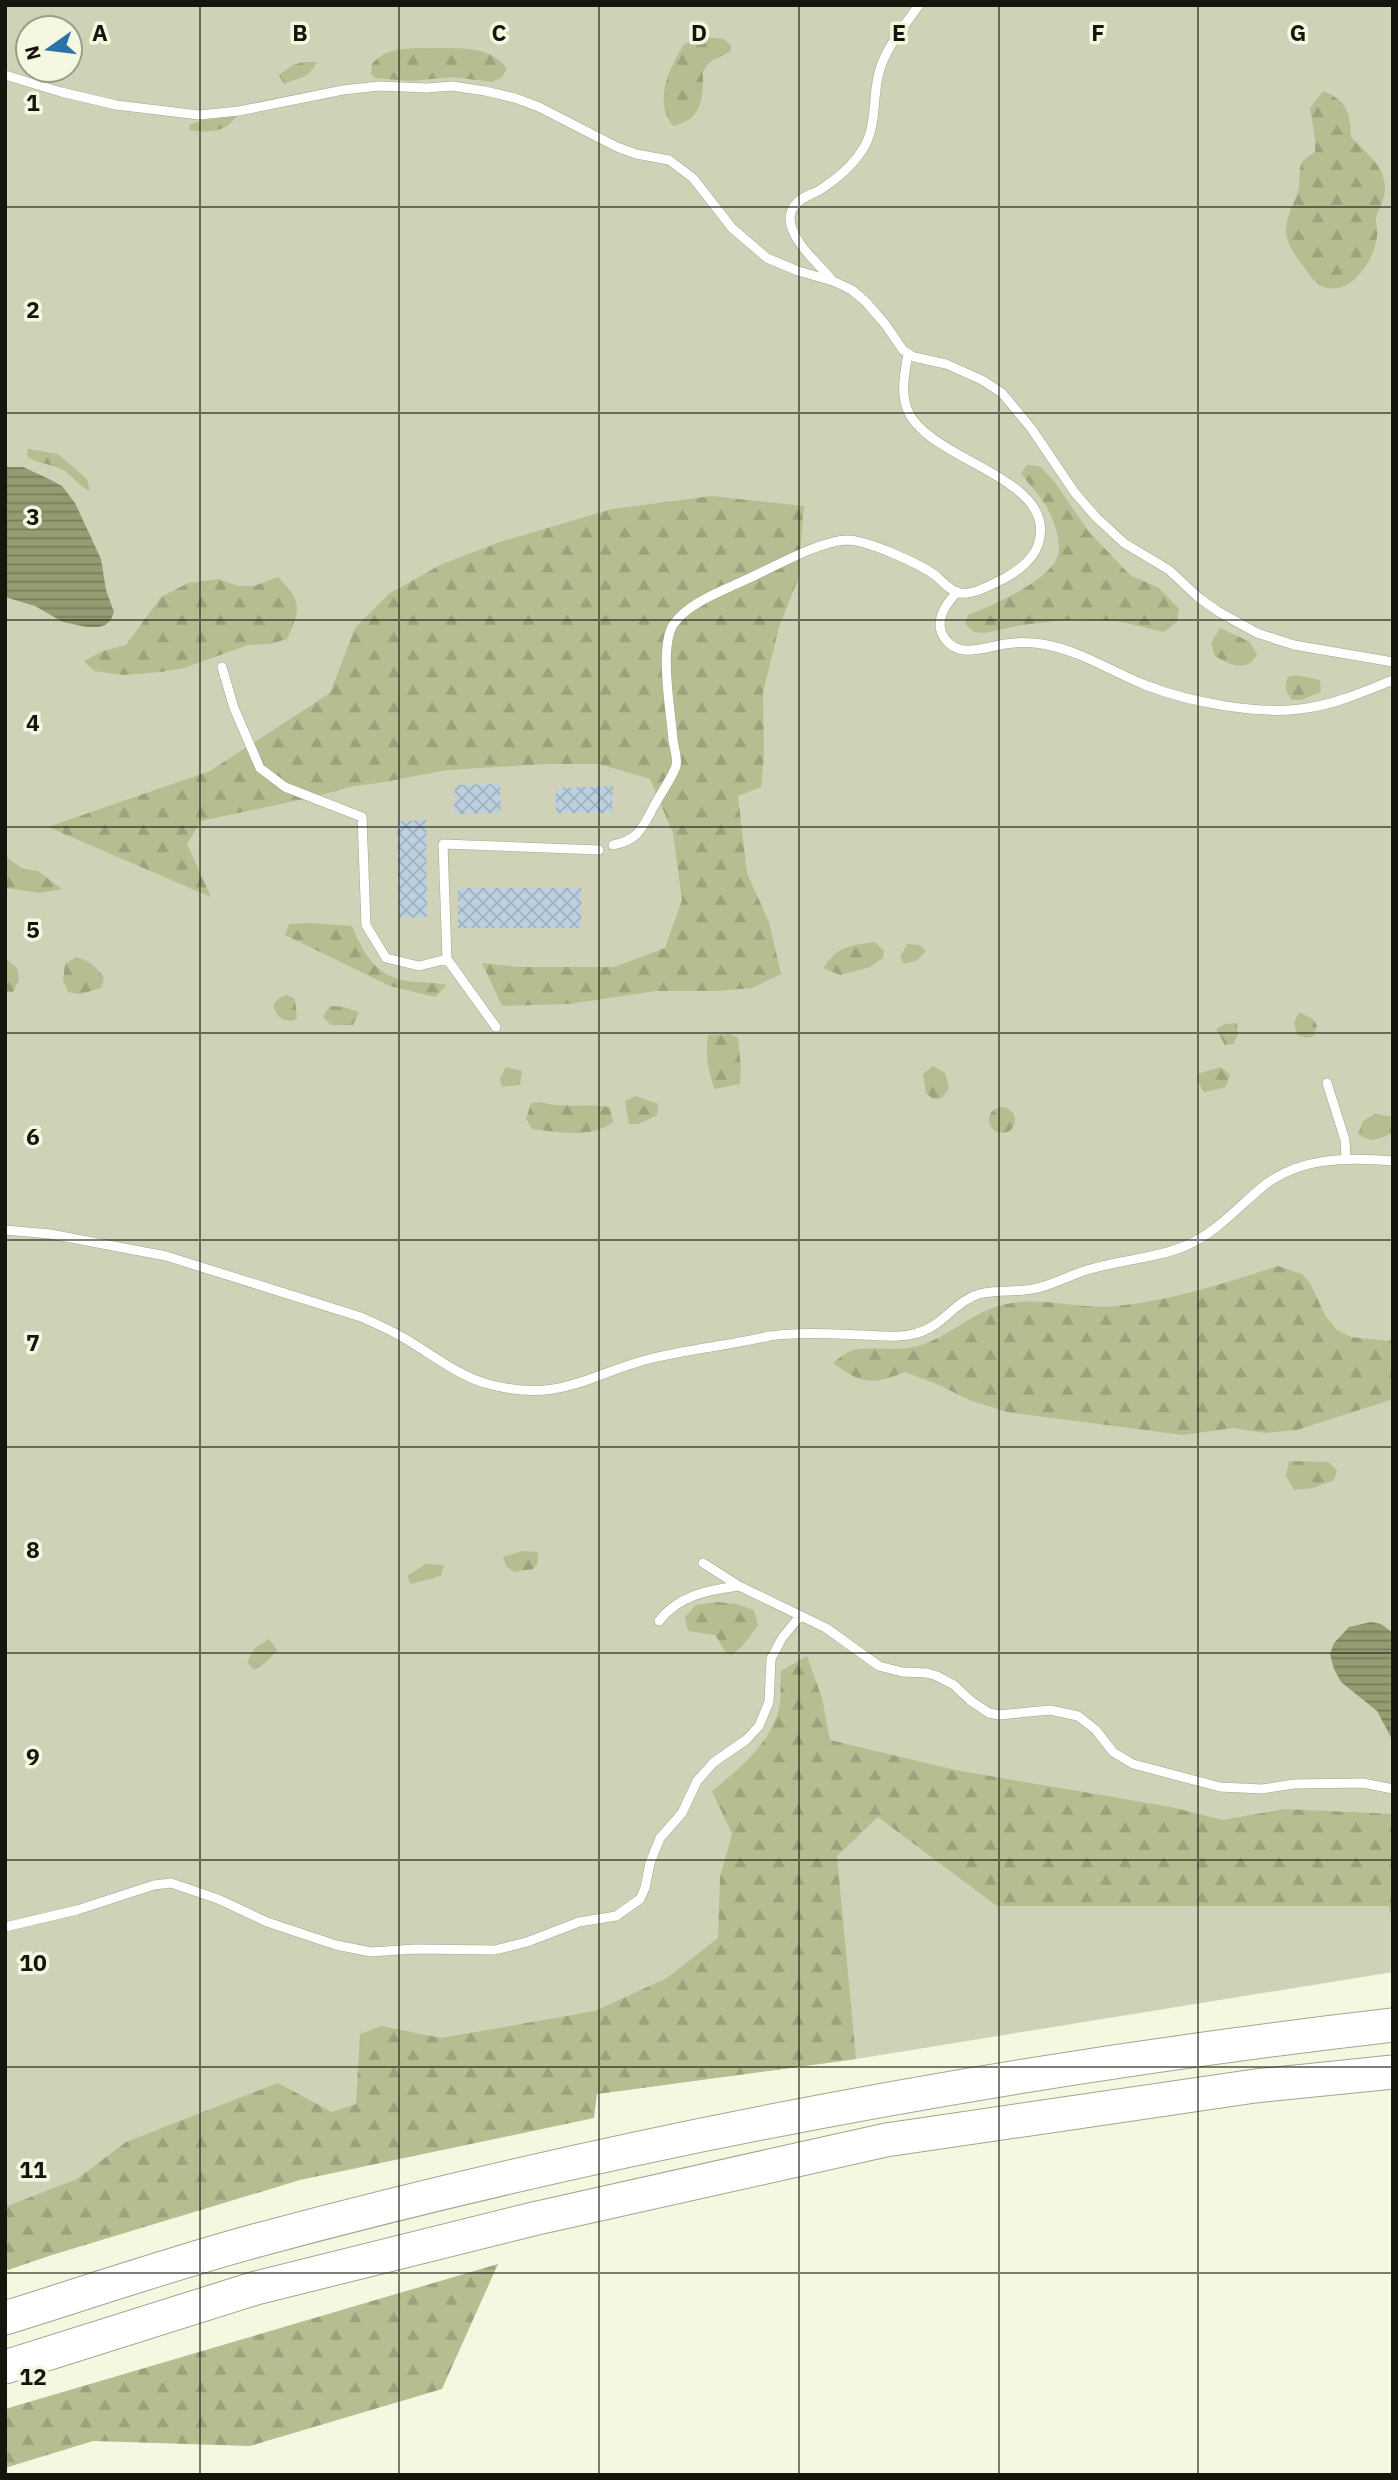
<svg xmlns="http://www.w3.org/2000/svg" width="1398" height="2480" font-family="'IBM Plex Sans',sans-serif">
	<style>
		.grass { fill: #cfd2b6; fill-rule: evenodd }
		.forest { fill: url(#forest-firs) }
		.water { fill: url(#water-rules) }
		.building { fill: url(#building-cross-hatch) }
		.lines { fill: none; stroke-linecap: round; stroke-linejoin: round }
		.lane-casing { stroke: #a2a58e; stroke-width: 10 }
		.highway-casing { stroke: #a2a58e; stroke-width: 35 }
		.lane { stroke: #fff; stroke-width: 9 }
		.highway { stroke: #fff; stroke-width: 33 }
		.grid { fill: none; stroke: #15150d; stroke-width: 2; stroke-opacity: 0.55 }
		.grid-label { font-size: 23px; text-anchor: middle; font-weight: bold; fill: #15150d; stroke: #f5f8e0; stroke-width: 7; stroke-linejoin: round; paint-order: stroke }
	</style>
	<defs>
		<pattern id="forest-firs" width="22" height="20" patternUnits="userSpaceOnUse" patternTransform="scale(1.75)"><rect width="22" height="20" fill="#b8bc91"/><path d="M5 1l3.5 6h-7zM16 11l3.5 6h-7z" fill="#9da17c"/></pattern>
		<pattern id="water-rules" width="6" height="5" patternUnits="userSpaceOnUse" patternTransform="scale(1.75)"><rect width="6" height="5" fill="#979b71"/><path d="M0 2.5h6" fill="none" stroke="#7a7d5b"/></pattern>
		<pattern id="building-cross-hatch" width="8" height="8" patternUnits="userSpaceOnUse" patternTransform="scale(1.75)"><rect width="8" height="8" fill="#bcd0e0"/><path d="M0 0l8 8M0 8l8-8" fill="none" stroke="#a1b2bf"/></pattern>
	</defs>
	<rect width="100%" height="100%" fill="#f5f8e0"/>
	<path class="grass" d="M5 5H1393V1972L856 2059 597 2094 5 2259ZM28 28H70V70H28Z"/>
	<path class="forest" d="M703 37 724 39 731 45V51C722 57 709 59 704 70 702 73 703 76 703 80 703 105 698 120 673 126 653 100 669 69 684 44Z
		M416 48C446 50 488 41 507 69L502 77 492 82 453 77 411 81 375 78 371 74 372 64C384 50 398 49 416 48Z
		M304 62H317C308 79 301 77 284 84L279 75 293 65Z
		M1323 91C1348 101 1350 113 1351 137 1368 155 1392 171 1383 200 1381 207 1376 213 1376 220 1376 225 1378 230 1377 236 1375 259 1350 299 1321 286 1313 282 1306 269 1300 262 1293 252 1285 241 1286 228 1287 212 1297 200 1299 187 1301 168 1295 164 1315 152V139L1310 108Z
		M236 116C227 133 206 133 189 130L190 125 202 120Z
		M28 449 58 454 87 479 90 491C76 485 73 474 59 468 48 463 36 464 27 456Z
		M1027 465 1040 466 1054 481 1089 532 1130 575 1159 588 1179 609 1177 622 1164 632 1117 621 1073 619 1022 625 985 633 974 632 965 624 968 615C991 606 1056 579 1059 551 1060 537 1052 515 1045 504 1038 493 1028 484 1021 473Z
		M712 496 804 506 798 579 779 627 763 693 764 755 761 787 738 796 747 873 769 922 781 974 752 988 716 991H656L569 1004 502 1006 482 963 519 967H614L665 948 682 900 673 833 650 779 599 764H546L447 770 379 783 353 786 318 796 201 821 187 844 211 897 48 827 210 771 330 693 355 628 390 593 442 564 500 542 612 509Z
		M278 577C302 601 301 609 287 639L270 644 248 645 184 668 161 672 123 675 94 671 84 661 103 651 126 645 161 597 188 583 218 579 238 586H254Z
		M1220 628 1250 642 1257 654C1248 673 1229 665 1215 656L1211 643Z
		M1296 675 1320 680 1321 692 1301 700H1292C1285 692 1284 686 1288 677Z
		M5 856 23 869 38 871 62 889 40 893 5 888Z
		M311 923 352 926C365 957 377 978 414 982 425 983 435 982 447 985L435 997 390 986 285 935 289 924Z
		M875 942 884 951 883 958 870 967 840 975 823 968C839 945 849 946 875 942Z
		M907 944 920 945 926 951 916 961 904 964 900 957Z
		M76 957C90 961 96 966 104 978L101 988 80 994 68 992 63 980 65 964Z
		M5 958 17 968 19 980 13 992 5 991Z
		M287 995 295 999 297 1019C285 1024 276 1017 273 1005L279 998Z
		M330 1006 344 1007 359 1012 353 1025H331L323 1017Z
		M1299 1012 1313 1019 1317 1026 1314 1036 1306 1038 1297 1035 1294 1023Z
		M1237 1023 1238 1035 1233 1044 1225 1045 1216 1029 1225 1024Z
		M729 1034 738 1038 741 1068 740 1084 715 1089C708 1072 705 1053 708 1035Z
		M933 1066 945 1073 949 1088 942 1098 933 1099 926 1093 923 1074Z
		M506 1067 522 1071 520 1085 502 1087 500 1079Z
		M1221 1067 1230 1075 1226 1087 1205 1092 1198 1083 1197 1074Z
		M636 1096 658 1104 657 1115 639 1124H629L625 1101Z
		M541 1102C563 1109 586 1103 610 1107L613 1122C591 1139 558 1132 532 1129L526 1119 531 1103Z
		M989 1120a13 13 0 1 1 26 0a13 13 0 1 1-26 0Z
		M1375 1114 1393 1117V1132C1380 1139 1370 1144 1358 1134L1363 1121Z
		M1278 1266 1302 1274 1310 1283 1326 1317 1337 1330 1351 1337 1387 1341 1393 1340V1399L1297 1430 1265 1433 1233 1428 1183 1435 1007 1412 969 1400 939 1385 905 1372C872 1385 862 1385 833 1363 838 1359 845 1353 851 1351 861 1346 897 1351 914 1347 948 1339 972 1311 1006 1304 1043 1296 1080 1310 1118 1306 1174 1300 1225 1283 1278 1266Z
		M1289 1461 1328 1462 1337 1470 1334 1480 1313 1488 1294 1490 1286 1476Z
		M522 1551 538 1552V1563L533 1569 514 1572 506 1566 503 1557Z
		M426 1564 444 1565 441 1576 411 1584 407 1576Z
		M717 1602 736 1604 754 1610 758 1625 744 1644 732 1655 726 1653 715 1635 688 1631 685 1617 696 1605Z
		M269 1639 277 1650 265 1663 254 1670 247 1662 255 1648Z
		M807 1656 822 1698 830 1740 955 1770 1171 1807 1223 1820 1285 1809 1393 1814V1922L1389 1906H997L878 1817 837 1856 856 2059 597 2094 594 2118 300 2180 52 2255 5 2271V2207L77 2179 126 2142 278 2083 332 2112 356 2104 360 2034 381 2026 441 2038 595 2011 667 1978 718 1938 720 1877 732 1834 712 1791C738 1770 765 1748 777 1716 782 1703 780 1685 781 1671Z
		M498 2264 442 2389 250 2446 93 2441 5 2468V2409Z"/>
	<path class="water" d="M5 467H23L49 479 62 486 75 503 101 559 106 590 114 612 111 620 105 625 99 627H87L63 622 35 606 5 597Z
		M1371 1622 1381 1624 1393 1633V1741L1377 1711 1341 1682 1334 1669 1330 1654 1334 1643 1349 1627Z"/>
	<path class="building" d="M500 784 501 813 454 814 455 785Z
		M613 786 612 813H556V788Z
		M426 820 427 917 399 918 397 821Z
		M458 888H581V928H458Z"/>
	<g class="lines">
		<g class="lane-casing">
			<path id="lane" d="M5 75 61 92 116 105 199 115 239 111 343 90 379 86 427 88 452 86 485 91 515 98 539 107 617 147 636 154 669 160 693 178 732 228 767 258 798 271 833 281 852 290 866 302 885 324 903 350 914 357 946 364 982 380 1002 393 1031 428 1075 493 1096 517 1124 543 1169 570 1199 598 1219 612 1257 633 1294 645 1393 662
				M832 280C818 263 791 241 790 219 790 214 792 209 795 205 801 197 810 195 818 191 834 181 851 167 861 152 879 126 871 97 880 69 887 46 905 25 919 5
				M957 592C945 605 933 622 945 639 960 659 985 647 1005 644 1017 642 1029 642 1042 644 1079 650 1111 671 1145 685 1189 702 1261 716 1307 708 1336 704 1365 691 1393 680
				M222 667 234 708 260 768 285 787 362 817 366 925 386 958 419 966 447 959
				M613 845C638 840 642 829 653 808 659 796 672 778 676 766 678 759 674 748 673 740 671 713 659 648 673 625 685 606 714 594 734 585 764 573 816 541 847 540 867 540 918 563 935 575 942 581 950 591 960 593 974 595 993 584 1005 578 1018 571 1033 559 1038 545 1061 478 929 461 908 411 900 393 905 372 908 353
				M496 1027 447 959 443 844 599 850
				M1327 1083 1345 1140 1346 1158
				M5 1230 50 1234 166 1256 361 1317C377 1324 393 1331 409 1341 434 1356 459 1376 488 1384 561 1404 588 1374 653 1358 691 1349 731 1345 769 1336 800 1332 832 1334 864 1335 881 1336 901 1338 917 1333 942 1327 955 1301 979 1294 998 1289 1018 1293 1037 1288 1055 1284 1070 1275 1087 1270 1119 1260 1154 1259 1185 1246 1216 1233 1236 1209 1261 1188 1298 1157 1347 1157 1393 1161
				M703 1563 739 1586 826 1628 879 1666 902 1672 927 1673 937 1676 954 1685 971 1701 989 1713 999 1715 1050 1710 1078 1716 1096 1730 1113 1752 1133 1764 1220 1787 1262 1789 1294 1784 1363 1783 1393 1789
				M659 1621C679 1595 708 1590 739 1586
				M5 1927 77 1910 154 1885 171 1883 218 1899 267 1922 336 1945 371 1952 415 1949 495 1950 527 1942 579 1922 616 1916 640 1899 645 1888 650 1863 660 1838 682 1813 697 1781 714 1762 746 1740 759 1726 769 1702 771 1659 782 1638 800 1616"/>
		</g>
		<g class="highway-casing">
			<path id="highway" d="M5 2318C89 2292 173 2263 258 2240 630 2140 1010 2069 1393 2025
				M5 2367 256 2288 533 2219 886 2140 1255 2086 1393 2072"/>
		</g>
		<use href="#lane" class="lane"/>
		<use href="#highway" class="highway"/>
	</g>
	<path class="grid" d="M200 5V2475M399 5V2475M599 5V2475M799 5V2475M999 5V2475M1198 5V2475M5 207H1393M5 413H1393M5 620H1393M5 827H1393M5 1033H1393M5 1240H1393M5 1447H1393M5 1653H1393M5 1860H1393M5 2067H1393M5 2273H1393"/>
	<g class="grid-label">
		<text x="100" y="41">A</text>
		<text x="300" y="41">B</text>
		<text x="499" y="41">C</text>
		<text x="699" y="41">D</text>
		<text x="899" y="41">E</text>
		<text x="1098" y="41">F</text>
		<text x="1298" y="41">G</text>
		<text x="33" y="111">1</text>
		<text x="33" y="318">2</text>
		<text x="33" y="525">3</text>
		<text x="33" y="731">4</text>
		<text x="33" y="938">5</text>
		<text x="33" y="1145">6</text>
		<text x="33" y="1351">7</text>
		<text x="33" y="1558">8</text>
		<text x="33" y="1765">9</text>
		<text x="33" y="1971">10</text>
		<text x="33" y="2178">11</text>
		<text x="33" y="2385">12</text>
	</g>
	<rect width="1398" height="2480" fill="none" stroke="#15150d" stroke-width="14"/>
	<g transform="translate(49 49) rotate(256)"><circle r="33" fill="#f5f8e0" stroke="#9b9d8c" stroke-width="2"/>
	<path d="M0-5L12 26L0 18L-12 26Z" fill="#2b72a6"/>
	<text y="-10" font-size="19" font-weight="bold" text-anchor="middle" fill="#15150d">N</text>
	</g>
</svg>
